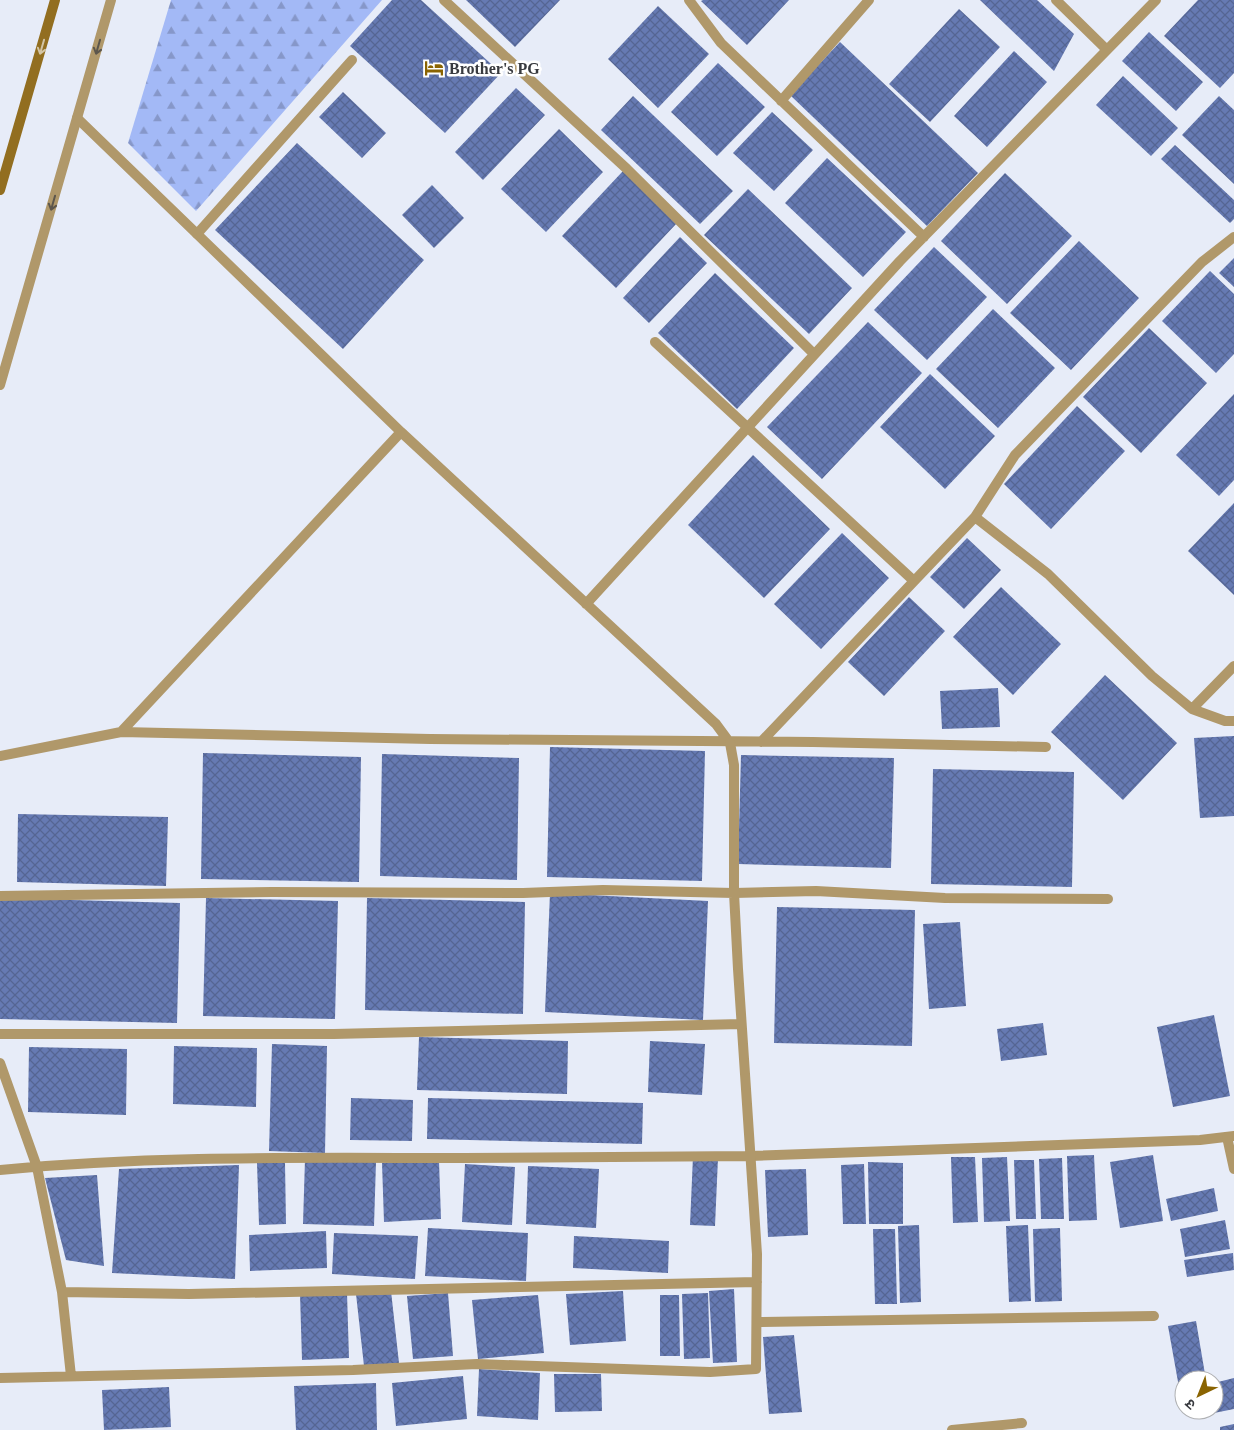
<svg xmlns="http://www.w3.org/2000/svg" width="1234" height="1430" font-family="'Times New Roman','Noto Sans Devanagari',serif">
	<style>
		.forest { fill: url(#forest-firs) }
		.building { fill: url(#building-cross-hatch) }
		.lines { fill: none; stroke-linecap: round; stroke-linejoin: round }
		.service { stroke: #b0986a; stroke-width: 10 }
		.minor { stroke: #b0986a; stroke-width: 10 }
		.tertiary { stroke: #b0986a; stroke-width: 10 }
		.secondary { stroke: #926e20; stroke-width: 10 }
		.oneway { stroke: #d3c5a6 }
		.oneway2 { stroke: #5c564c }
		.labels { text-anchor: middle; dominant-baseline: central; stroke-width: 5; stroke-linejoin: round; paint-order: stroke }
		.poi-label { font-size: 16px; font-weight: bold; fill: #383a3f; stroke: #fff; text-anchor: start }
	</style>
	<defs>
		<pattern id="forest-firs" width="22" height="20" patternUnits="userSpaceOnUse" patternTransform="scale(1.25)"><rect width="22" height="20" fill="#a3b9f6"/><path d="M5 1l3.5 6h-7zM16 11l3.5 6h-7z" fill="#8697c9"/></pattern>
		<pattern id="building-cross-hatch" width="8" height="8" patternUnits="userSpaceOnUse" patternTransform="scale(1.25)"><rect width="8" height="8" fill="#667ab3"/><path d="M0 0l8 8M0 8l8-8" fill="none" stroke="#556593"/></pattern>
	</defs>
	<rect width="100%" height="100%" fill="#e7ecf8"/>
	<path class="forest" d="M171 0H382L196 211 128 143Z"/>
	<path class="building" d="M392 0H421L501 73 445 133 350 46Z
		M466 0H560L515 47Z
		M703 0H789L747 45 701 1Z
		M980 0H1037L1074 34 1054 71Z
		M1198 0H1234V73L1220 88 1164 36Z
		M658 6 709 54 658 108 608 59Z
		M959 9 1000 47 930 122 889 84Z
		M1149 32 1203 82 1176 111 1122 61Z
		M840 42 978 173 927 226 790 95Z
		M1014 51 1047 82 987 147 954 116Z
		M718 63 765 107 717 156 671 112Z
		M1123 76 1178 128 1151 156 1096 105Z
		M516 88 545 115 483 180 455 152Z
		M343 92 386 133 362 158 319 117Z
		M633 96 733 191 700 224 601 130Z
		M1219 96 1234 110V184L1182 135Z
		M772 112 813 150 774 191 733 153Z
		M559 129 603 172 546 232 501 189Z
		M297 143 424 260 343 349 215 230Z
		M1175 145 1234 200V219L1230 223 1161 159Z
		M827 158 906 232 863 277 785 203Z
		M623 171 677 223 616 288 562 236Z
		M1005 173 1072 236 1007 304 941 241Z
		M432 185 464 218 434 248 402 215Z
		M748 189 852 288 809 334 704 235Z
		M680 237 707 263 649 323 623 298Z
		M1079 241 1139 298 1071 370 1010 313Z
		M934 247 987 297 927 360 874 310Z
		M1234 258V287L1219 273Z
		M1210 271 1234 294V354L1216 373 1162 321Z
		M715 273 794 348 737 409 658 333Z
		M993 309 1055 368 998 428 936 369Z
		M868 322 922 373 822 479 767 427Z
		M1149 328 1207 383 1141 453 1083 397Z
		M930 374 995 436 945 489 880 427Z
		M1234 394V480L1219 496 1176 455Z
		M1077 406 1125 451 1051 529 1004 484Z
		M753 455 830 529 764 598 688 525Z
		M1234 503V595L1188 551Z
		M842 533 889 578 821 649 774 604Z
		M967 538 1001 570 964 609 930 577Z
		M1001 587 1061 644 1013 695 953 637Z
		M909 597 945 631 884 696 848 662Z
		M1105 675 1177 743 1123 800 1051 732Z
		M998 688 1000 727 942 729 940 691Z
		M1234 736V816L1200 818 1194 738Z
		M550 747 705 751 702 881 547 877Z
		M203 753 361 757 359 882 201 879Z
		M382 754 519 758 517 880 380 876Z
		M741 755 894 758 891 868 738 864Z
		M933 769 1074 772 1072 887 931 884Z
		M18 814 168 817 166 886 17 882Z
		M550 893 708 901 703 1020 545 1012Z
		M0 898 180 903 177 1023 0 1019Z
		M206 898 338 901 335 1019 203 1016Z
		M367 898 525 902 523 1014 365 1010Z
		M777 907 915 910 912 1046 774 1043Z
		M960 922 966 1006 929 1009 923 924Z
		M1214 1015 1230 1096 1173 1107 1157 1027Z
		M1043 1023 1047 1055 1001 1061 997 1029Z
		M419 1037 568 1041 567 1094 417 1090Z
		M650 1041 705 1044 702 1095 648 1092Z
		M272 1044 327 1046 325 1153 269 1151Z
		M174 1046 257 1048 256 1107 173 1104Z
		M29 1047 127 1049 126 1115 28 1112Z
		M351 1098 413 1100 412 1141 350 1140Z
		M428 1098 643 1103 642 1144 427 1139Z
		M1094 1155 1097 1220 1069 1221 1067 1156Z
		M1153 1155 1163 1221 1120 1228 1110 1162Z
		M693 1156 718 1158 715 1226 690 1225Z
		M951 1157H975L978 1222 953 1223Z
		M1007 1157 1010 1221 984 1222 982 1158Z
		M1062 1158 1064 1219H1041L1039 1159Z
		M305 1159 376 1162 374 1226 303 1224Z
		M1014 1160H1034L1036 1219H1016Z
		M439 1161 441 1219 384 1222 382 1163Z
		M868 1162 903 1163V1224H869Z
		M257 1163H285L286 1224 259 1225Z
		M465 1164 515 1167 512 1225 462 1222Z
		M864 1164 866 1224H843L841 1165Z
		M239 1165 235 1279 112 1273 119 1169Z
		M528 1166 599 1169 596 1228 526 1224Z
		M806 1169 808 1235 768 1237 765 1170Z
		M97 1175 104 1266 66 1260 45 1178Z
		M1214 1188 1218 1211 1171 1221 1166 1199Z
		M1225 1220 1230 1249 1185 1257 1180 1229Z
		M919 1225 921 1302 900 1303 898 1226Z
		M1028 1225 1031 1301 1009 1302 1006 1226Z
		M428 1228 528 1233 526 1281 425 1276Z
		M1060 1228 1062 1301 1035 1302 1033 1229Z
		M873 1229H895L897 1304H875Z
		M326 1231 327 1268 250 1271 249 1235Z
		M334 1233 418 1236 415 1279 332 1274Z
		M574 1236 669 1241 668 1273 573 1268Z
		M1233 1253 1234 1270 1187 1277 1184 1260Z
		M734 1289 737 1362 713 1363 709 1291Z
		M391 1291 399 1363 364 1366 356 1294Z
		M623 1291 626 1341 570 1345 566 1294Z
		M347 1293 349 1358 302 1360 300 1294Z
		M448 1293 453 1356 413 1359 407 1296Z
		M708 1293 710 1358 684 1359 682 1294Z
		M538 1295 544 1353 478 1359 472 1300Z
		M660 1295H679L680 1356H660Z
		M1196 1321 1206 1380H1184V1392L1180 1393 1168 1326Z
		M794 1335 802 1412 769 1414 763 1337Z
		M479 1369 540 1373 538 1420 477 1416Z
		M554 1374H601L602 1411 555 1412Z
		M463 1376 467 1419 396 1426 392 1383Z
		M1234 1378V1409L1214 1413V1383Z
		M376 1383 377 1430H296L294 1386Z
		M169 1387 171 1427 104 1430 102 1390Z
		M1234 1424V1430H1220V1427Z"/>
	<g class="lines">
		<path class="service" d="M444 0 627 169 814 354
			M689 0 721 43 924 237
			M1056 0 1107 50
			M781 101 869 0
			M197 234 401 432 716 724 730 743
			M655 342 914 581
			M975 517 1048 574 1152 676 1192 709 1225 721H1234
			M586 604 900 261 1156 0
			M1192 709 1234 666
			M121 732 401 432
			M761 742 975 517 1015 455 1202 262 1234 237
			M0 756 121 732 430 739 813 742 1046 747
			M734 893 816 891 945 898 1108 899
			M751 1156 1200 1140 1234 1136"/>
		<path class="minor" d="M77 118 197 234 352 60
			M0 896 272 892 523 893 603 890 734 893
			M0 1034H334L741 1024
			M0 1063 37 1167 62 1292 71 1376
			M1227 1137 1234 1169
			M0 1170C154 1155 309 1158 464 1158 559 1158 655 1156 751 1156
			M62 1292 189 1294 757 1282
			M757 1322 1154 1316
			M0 1378 353 1370 477 1364 710 1372 756 1369 757 1254 738 969 734 893V765L730 743
			M952 1430 1022 1423"/>
		<path class="tertiary" d="M0 385 111 0"/>
		<path class="secondary" d="M0 190 55 0"/>
	</g>
	<defs><path id="oneway-shaft" d="M-6 0H5M1.5-3L5.5 0L1.5 3" fill="none" stroke-width="1.6" stroke-linecap="round" stroke-linejoin="round" transform="scale(1.25)"/></defs>
	<use class="oneway" href="#oneway-shaft" transform="translate(42 47) rotate(106)"/>
	<g class="oneway2">
		<use href="#oneway-shaft" transform="translate(98 47) rotate(106)"/>
		<use href="#oneway-shaft" transform="translate(53 203) rotate(106)"/>
	</g>
	<defs>
		<g id="hotel-bare" transform="scale(1.5)"><path d="M-6-4.5h1.5V1H6V5H4.5V3h-9V5H-6ZM-4 0a1.8 1.8 0 1 1 3.6 0ZM.5 0V-2.5h3Q6-2.5 6 0Z" fill="#8a6402" stroke="#fff" stroke-width="2.5" paint-order="stroke"/></g>
	</defs>
	<g fill-rule="evenodd">
		<use href="#hotel-bare" x="434" y="68"/>
	</g>
	<g class="labels">
		<g class="poi-label">
			<text x="449" y="68">Brother's PG</text>
		</g>
	</g>
	<g transform="translate(1199 1395) rotate(223)"><circle r="24" fill="#ffffff" stroke="#afb0b2"/>
	<path d="M0-4L9 19L0 12L-9 19Z" fill="#8a6402"/>
	<text y="-8" font-size="14" font-weight="bold" text-anchor="middle" fill="#383a3f">उ</text>
	</g>
</svg>
